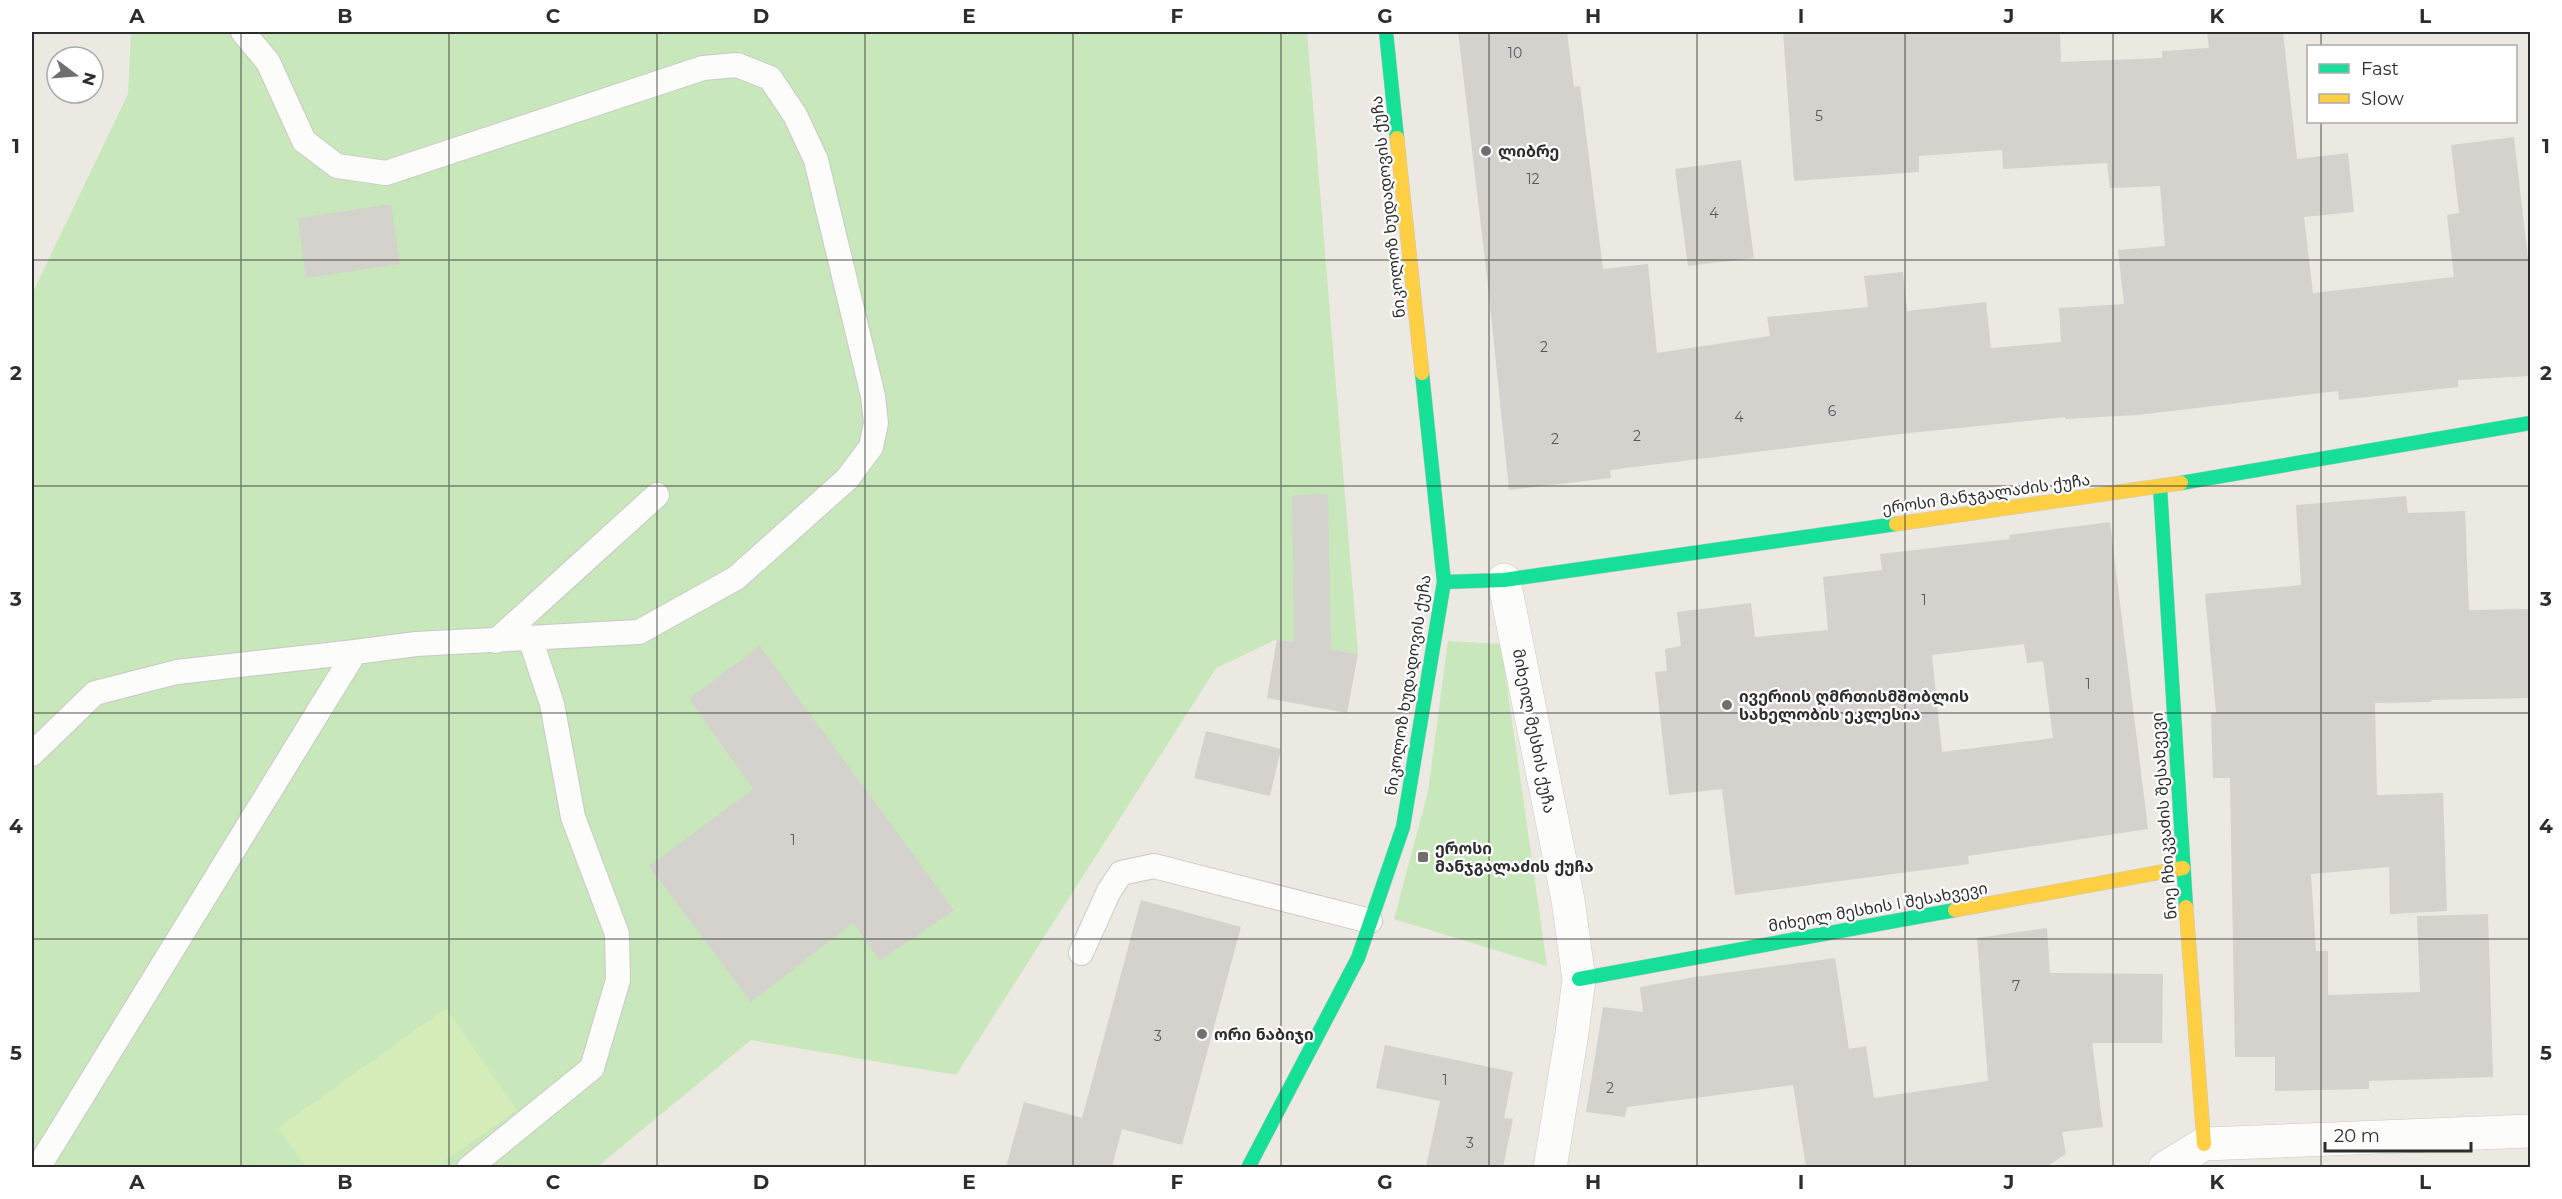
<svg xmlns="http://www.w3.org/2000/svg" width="2562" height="1199" font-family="Montserrat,'Noto Sans Georgian',sans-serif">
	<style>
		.green { fill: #c8e7bb }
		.pitch { fill: #d3ecb8 }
		.building { fill: #d4d2cd; fill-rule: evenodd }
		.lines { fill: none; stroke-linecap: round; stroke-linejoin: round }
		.lane-casing { stroke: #c9c8c7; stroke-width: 26 }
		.street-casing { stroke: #c9c8c7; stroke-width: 34 }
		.fast-casing { stroke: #c9c8c7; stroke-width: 15 }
		.slow-casing { stroke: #c9c8c7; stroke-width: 15 }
		.lane { stroke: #fcfcfb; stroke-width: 24 }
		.street { stroke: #fcfcfb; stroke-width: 33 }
		.fast { stroke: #16e098; stroke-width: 14 }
		.slow { stroke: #ffcf43; stroke-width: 14 }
		.grid { fill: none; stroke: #2d2d2d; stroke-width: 1.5; stroke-opacity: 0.55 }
		.poi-dot { fill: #706f6c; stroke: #fff; stroke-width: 2 }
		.labels { text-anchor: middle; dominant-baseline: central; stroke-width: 4.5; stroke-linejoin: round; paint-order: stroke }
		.number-label { font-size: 14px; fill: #585756 }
		.poi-label { font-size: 16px; font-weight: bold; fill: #2d2d2d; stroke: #fff; text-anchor: start }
		.street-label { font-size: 16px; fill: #2d2d2d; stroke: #fff }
		.neatline { fill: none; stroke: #2d2d2d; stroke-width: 2 }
		.grid-label { font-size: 20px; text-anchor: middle; font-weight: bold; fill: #2d2d2d }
	</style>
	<rect width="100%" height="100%" fill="#ece9e2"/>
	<path class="green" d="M131 32H1307L1358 654 1277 639 1216 668 956 1075 751 1040 597 1167H32V294L128 94Z
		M1448 641 1501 644 1547 966 1394 919 1428 792Z"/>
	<path class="pitch" d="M446 1008 517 1110 436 1167H306L278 1128Z"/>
	<path class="building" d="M1458 32H1567L1574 87 1580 86 1603 269 1648 264 1657 353 1770 336 1767 317 1868 307 1864 276 1903 272 1907 311 1986 302 1991 348 2061 342 2059 308 2124 304 2118 250 2165 246 2160 186 2110 188 2107 163 2003 169 2002 150 1919 156V172L1794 181 1783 32H2060L2061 62 2162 58V51L2209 48 2207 32H2283L2297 159 2348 153 2354 212 2304 217 2313 293 2454 277 2447 215 2459 213 2451 145 2514 137 2530 276V376L2458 380V387L2339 400 2338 391 2138 415 2065 419V417L1900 434 1610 470 1611 478 1509 490 1488 285Z
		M1741 160 1754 258 1688 266 1675 169Z
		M391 204 400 264 306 278 298 218Z
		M1328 494 1331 649 1358 654 1347 713 1267 698 1277 639 1294 642 1292 495Z
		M2406 496 2408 513 2465 511 2469 610 2530 609V698L2431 700V702L2375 703 2377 795 2443 793 2447 911 2390 914 2389 867 2311 874 2316 951H2328V995L2420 992 2417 916 2488 914 2493 1077 2369 1081V1089L2275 1091V1057H2235L2230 778H2213L2211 713H2216L2205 594 2301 585 2296 505Z
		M2110 522 2148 829 1968 856 1969 864 1735 895 1722 789 1669 795 1655 672 1667 671 1665 649 1681 646 1677 612 1751 603 1755 637 1828 630 1823 577 1882 570 1880 554 2010 539 2009 535ZM2024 644 2027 663 2043 661 2053 738 1942 752 1932 655Z
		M760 646 954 910 880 961 853 923 751 1002 649 866 753 789 689 699Z
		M1206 731 1281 749 1270 796 1194 778Z
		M1141 900 1241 927 1182 1145 1122 1129 1112 1167H1006L1024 1102 1082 1118Z
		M2047 928 2050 973 2163 974 2162 1043H2092L2103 1127 2062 1132 2066 1154 2046 1167H1806L1793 1085 1627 1107 1625 1117 1586 1112 1603 1007 1643 1012 1640 987 1695 977 1835 958 1849 1049 1866 1046 1874 1098 1988 1081 1977 938Z
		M1385 1045 1513 1072 1504 1118 1513 1119 1503 1167H1426L1440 1101 1376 1088Z"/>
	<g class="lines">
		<g class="lane-casing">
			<path id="lane" d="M496 641 657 495
				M32 754 95 693 177 672 355 652
				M1081 953 1109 891 1121 873 1154 866 1370 921
				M38 1168 355 652 416 644 639 632 736 578 847 479 871 447 876 423 873 396 816 160 795 115 770 78 737 65 703 68 386 173 337 166 304 141 268 62 243 32
				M469 1168 592 1068 618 980 617 934 573 817 552 704 530 638"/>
		</g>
		<g class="street-casing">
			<path id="street" d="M1504 580 1568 900 1579 979 1572 1033 1550 1168
				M2165 1168 2204 1144 2530 1131"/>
		</g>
		<g class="fast-casing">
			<path id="fast" d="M1386 32 1397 138
				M2181 483 2530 423
				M2160 487 2186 907
				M1444 582 1504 580 1896 524
				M1579 979 1955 910
				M1248 1168 1358 958 1403 827 1444 582 1422 373"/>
		</g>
		<g class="slow-casing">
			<path id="slow" d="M1397 138 1422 373
				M1896 524 2181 483
				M2186 907 2204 1144
				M1955 910 2183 868"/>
		</g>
		<use href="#lane" class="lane"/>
		<use href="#street" class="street"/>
		<use href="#fast" class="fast"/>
		<use href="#slow" class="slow"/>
	</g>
	<path class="grid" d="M241 32V1168M449 32V1168M657 32V1168M865 32V1168M1073 32V1168M1281 32V1168M1489 32V1168M1697 32V1168M1905 32V1168M2113 32V1168M2321 32V46M2321 122V1168M32 260H2530M32 486H2530M32 713H2530M32 939H2530"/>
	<g class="poi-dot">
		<circle cx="1486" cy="151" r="6"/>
		<circle cx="1727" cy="705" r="6"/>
		<rect x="1417" y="851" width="12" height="12" rx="3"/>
		<circle cx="1202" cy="1034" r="6"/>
	</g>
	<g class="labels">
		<g class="number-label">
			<text x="1515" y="53">10</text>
			<text x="1819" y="116">5</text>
			<text x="1533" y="179">12</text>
			<text x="1714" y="213">4</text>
			<text x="1544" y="347">2</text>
			<text x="1832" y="411">6</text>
			<text x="1739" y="417">4</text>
			<text x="1637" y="436">2</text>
			<text x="1555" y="439">2</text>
			<text x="1924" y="600">1</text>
			<text x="2088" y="684">1</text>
			<text x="793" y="840">1</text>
			<text x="2016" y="986">7</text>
			<text x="1158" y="1036">3</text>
			<text x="1445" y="1080">1</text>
			<text x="1610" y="1088">2</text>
			<text x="1470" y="1143">3</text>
		</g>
		<g class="poi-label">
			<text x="1498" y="151">ლიბრე</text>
			<text x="1739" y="696">ივერიის ღმრთისმშობლის<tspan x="1739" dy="18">სახელობის ეკლესია</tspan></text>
			<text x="1435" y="848">ეროსი<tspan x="1435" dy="18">მანჯგალაძის ქუჩა</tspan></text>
			<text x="1214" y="1034">ორი ნაბიჯი</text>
		</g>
		<g class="street-label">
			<text transform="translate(1388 207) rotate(-96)">ნიკოლოზ ხუდადოვის ქუჩა</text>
			<text transform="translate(1986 494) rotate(-8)">ეროსი მანჯგალაძის ქუჩა</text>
			<text transform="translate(1408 685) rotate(-81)">ნიკოლოზ ხუდადოვის ქუჩა</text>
			<text transform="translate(1534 731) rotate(79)">მიხეილ მესხის ქუჩა</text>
			<text transform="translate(2164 816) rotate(-94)">ნოე ჩხიკვაძის შესახვევი</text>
			<text transform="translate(1878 907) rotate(-10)">მიხეილ მესხის I შესახვევი</text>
		</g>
	</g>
	<rect width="2562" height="1199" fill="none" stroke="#ffffff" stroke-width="66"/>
	<rect x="2307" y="45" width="210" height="78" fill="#ffffff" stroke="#ababab" stroke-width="1.5"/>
	<rect x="2319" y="64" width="30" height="9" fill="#16e098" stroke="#ababab" stroke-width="1.5"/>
	<text x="2361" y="75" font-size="18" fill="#2d2d2d">Fast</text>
	<rect x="2319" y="94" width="30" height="9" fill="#ffcf43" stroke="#ababab" stroke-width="1.5"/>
	<text x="2361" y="105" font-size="18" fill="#2d2d2d">Slow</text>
	<g transform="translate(75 75) rotate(106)"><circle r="28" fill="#ffffff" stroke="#ababab" stroke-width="1.5"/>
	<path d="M0-4.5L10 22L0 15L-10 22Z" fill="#706f6c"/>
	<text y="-9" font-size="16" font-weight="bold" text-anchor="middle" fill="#2d2d2d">N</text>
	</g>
	<path d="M2325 1142v9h146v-9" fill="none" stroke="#2d2d2d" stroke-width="3"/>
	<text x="2334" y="1142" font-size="18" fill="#2d2d2d" stroke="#ffffff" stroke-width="4.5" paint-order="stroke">20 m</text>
	<rect x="33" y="33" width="2496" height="1133" class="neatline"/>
	<g class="grid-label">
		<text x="137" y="23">A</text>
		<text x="345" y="23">B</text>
		<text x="553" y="23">C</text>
		<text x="761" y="23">D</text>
		<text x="969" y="23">E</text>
		<text x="1177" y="23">F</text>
		<text x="1385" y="23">G</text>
		<text x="1593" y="23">H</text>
		<text x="1801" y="23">I</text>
		<text x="2009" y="23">J</text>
		<text x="2217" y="23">K</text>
		<text x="2425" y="23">L</text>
		<text x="16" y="153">1</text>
		<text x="2546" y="153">1</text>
		<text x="16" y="380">2</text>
		<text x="2546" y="380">2</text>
		<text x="16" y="606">3</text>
		<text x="2546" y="606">3</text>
		<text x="16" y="833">4</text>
		<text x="2546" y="833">4</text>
		<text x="16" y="1060">5</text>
		<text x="2546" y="1060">5</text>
		<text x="137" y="1189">A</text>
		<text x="345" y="1189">B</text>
		<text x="553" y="1189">C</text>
		<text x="761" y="1189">D</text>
		<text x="969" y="1189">E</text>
		<text x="1177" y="1189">F</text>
		<text x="1385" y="1189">G</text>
		<text x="1593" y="1189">H</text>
		<text x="1801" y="1189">I</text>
		<text x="2009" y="1189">J</text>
		<text x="2217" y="1189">K</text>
		<text x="2425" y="1189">L</text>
	</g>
</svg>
